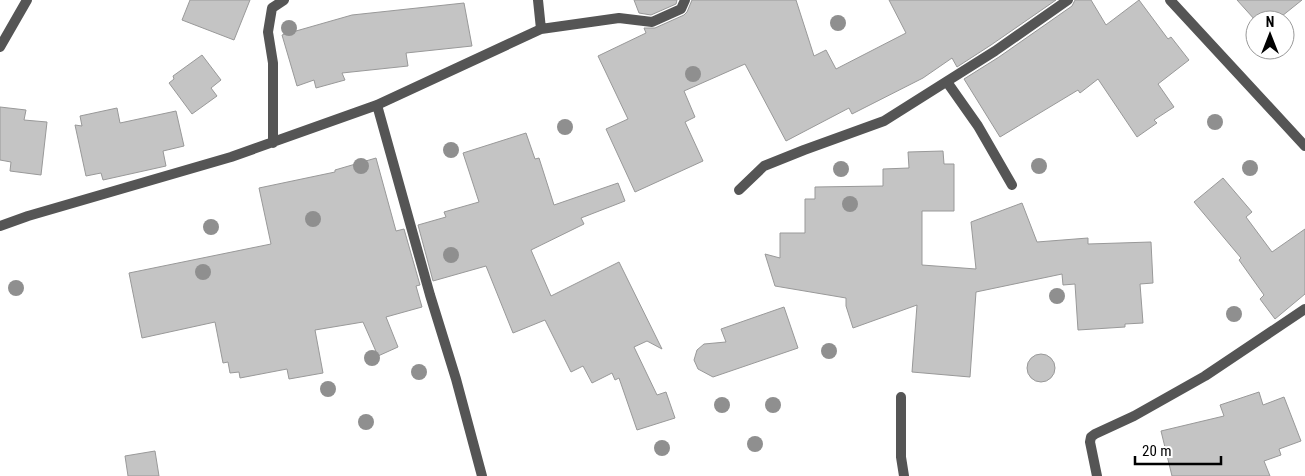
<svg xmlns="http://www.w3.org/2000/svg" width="1305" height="476" font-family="'Roboto Condensed',sans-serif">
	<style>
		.building { fill: #c4c4c4; stroke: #999 }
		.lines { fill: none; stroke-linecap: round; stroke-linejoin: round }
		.street { stroke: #555; stroke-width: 10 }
		.tree { fill: #8f8f8f }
	</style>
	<rect width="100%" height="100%" fill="#fff"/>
	<path class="building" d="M190 0H250L234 40 182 20Z
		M634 0H677L676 4 651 15 639 13Z
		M692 0H796L814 56 826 50 836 69 906 33 889 0H1056L991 45 957 67 952 58 923 78 852 114 849 108 786 141 745 64 684 91 695 117 685 122 703 161 635 192 606 129 628 119 598 56 646 33 644 28H655L684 15 687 12Z
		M1075 0H1091L1106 25 1139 0 1168 39 1171 37 1189 60 1158 84 1174 107 1154 120 1157 123 1137 137 1098 79 1080 93 1078 90 1000 137 964 79 999 57 1072 6Z
		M1237 0H1302L1277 20H1255Z
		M464 3 472 46 406 53 408 66 342 73 345 80 316 88 314 80 297 86 282 35 352 15Z
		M202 55 221 80 211 88 217 96 192 114 169 83 174 79 173 76Z
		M0 107 26 110 24 120 47 122 41 175 10 171 11 162 0 160Z
		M117 108 120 123 176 111 184 146 163 151 166 166 103 180 101 173 86 176 75 125 82 126 80 116Z
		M526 133 535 159 539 158 554 205 618 183 625 201 581 218 584 224 531 250 551 296 619 262 662 349 647 341 634 347 657 395 666 392 675 418 637 430 619 378 615 380 612 373 592 383 583 366 571 372 545 320 513 333 486 266 433 281 418 225 446 217 444 212 479 202 463 153Z
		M943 151 944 164H954V211H922V265L976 269 971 222 1022 203 1037 242 1088 238V244L1151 242 1153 283 1140 284 1143 323 1125 324V327L1078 330 1075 284 1063 285 1062 274 976 292 970 377 912 372 917 305 853 328 846 306V298L775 286 765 254 780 258V233H805V199H815V187L883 186V169L909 168 908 152Z
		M376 158 396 231 404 229 420 285 416 286 422 307 386 317 398 347 378 356 363 322 315 330 323 373 289 379 287 369 240 378 239 372 230 373 228 362 223 363 215 322 142 338 129 273 271 244 259 188 335 172V170Z
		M1223 178 1252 212 1246 217 1272 252 1305 229V294L1275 319 1260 299 1264 295 1239 260 1241 258 1194 202Z
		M784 307 798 348 713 377 698 369 694 360 697 350 704 344 726 342 721 329Z
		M1027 368a14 14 0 1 1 28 0a14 14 0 1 1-28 0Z
		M1259 392 1263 405 1284 397 1301 441 1279 449 1281 455 1264 461 1270 476H1172L1161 431 1224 416 1220 405Z
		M155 451 159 476H128L125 456Z"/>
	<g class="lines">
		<path class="street" d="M538 0 541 29
			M1170 0 1305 146
			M0 47 27 0
			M947 82 978 126 1012 185
			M377 105 430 295 456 379 482 476
			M273 143V63L268 32 272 8 284 0
			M739 190 764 166 804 150 884 121 995 51 1068 0
			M0 226 28 216 231 157 377 105 541 29 619 18 652 22 681 9 685 0
			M901 397V457L904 476
			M1097 476 1090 442 1091 437 1095 434 1134 416 1205 376 1305 309"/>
	</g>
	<g class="tree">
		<circle cx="838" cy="23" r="8"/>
		<circle cx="289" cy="28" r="8"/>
		<circle cx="693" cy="74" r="8"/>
		<circle cx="1215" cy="122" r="8"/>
		<circle cx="565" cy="127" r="8"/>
		<circle cx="451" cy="150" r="8"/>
		<circle cx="361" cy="166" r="8"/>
		<circle cx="1039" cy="166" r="8"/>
		<circle cx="1250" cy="168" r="8"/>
		<circle cx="841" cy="169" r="8"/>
		<circle cx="850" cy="204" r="8"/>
		<circle cx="313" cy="219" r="8"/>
		<circle cx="211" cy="227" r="8"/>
		<circle cx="451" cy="255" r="8"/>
		<circle cx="203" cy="272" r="8"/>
		<circle cx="16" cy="288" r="8"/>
		<circle cx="1057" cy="296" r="8"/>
		<circle cx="1234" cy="314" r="8"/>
		<circle cx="829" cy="351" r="8"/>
		<circle cx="372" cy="358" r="8"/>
		<circle cx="419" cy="372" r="8"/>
		<circle cx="328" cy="389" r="8"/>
		<circle cx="722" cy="405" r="8"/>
		<circle cx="773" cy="405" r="8"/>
		<circle cx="366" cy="422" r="8"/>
		<circle cx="755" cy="444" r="8"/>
		<circle cx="662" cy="448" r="8"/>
	</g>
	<g transform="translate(1270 35)"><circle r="24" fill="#ffffff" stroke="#999999"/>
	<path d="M0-4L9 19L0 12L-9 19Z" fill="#000000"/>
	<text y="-8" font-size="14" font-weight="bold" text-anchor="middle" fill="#000000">N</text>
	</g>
	<path d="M1135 456v8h86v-8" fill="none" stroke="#000000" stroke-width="2.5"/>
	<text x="1142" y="456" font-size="15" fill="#000000" stroke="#ffffff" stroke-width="4" paint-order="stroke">20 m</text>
</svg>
